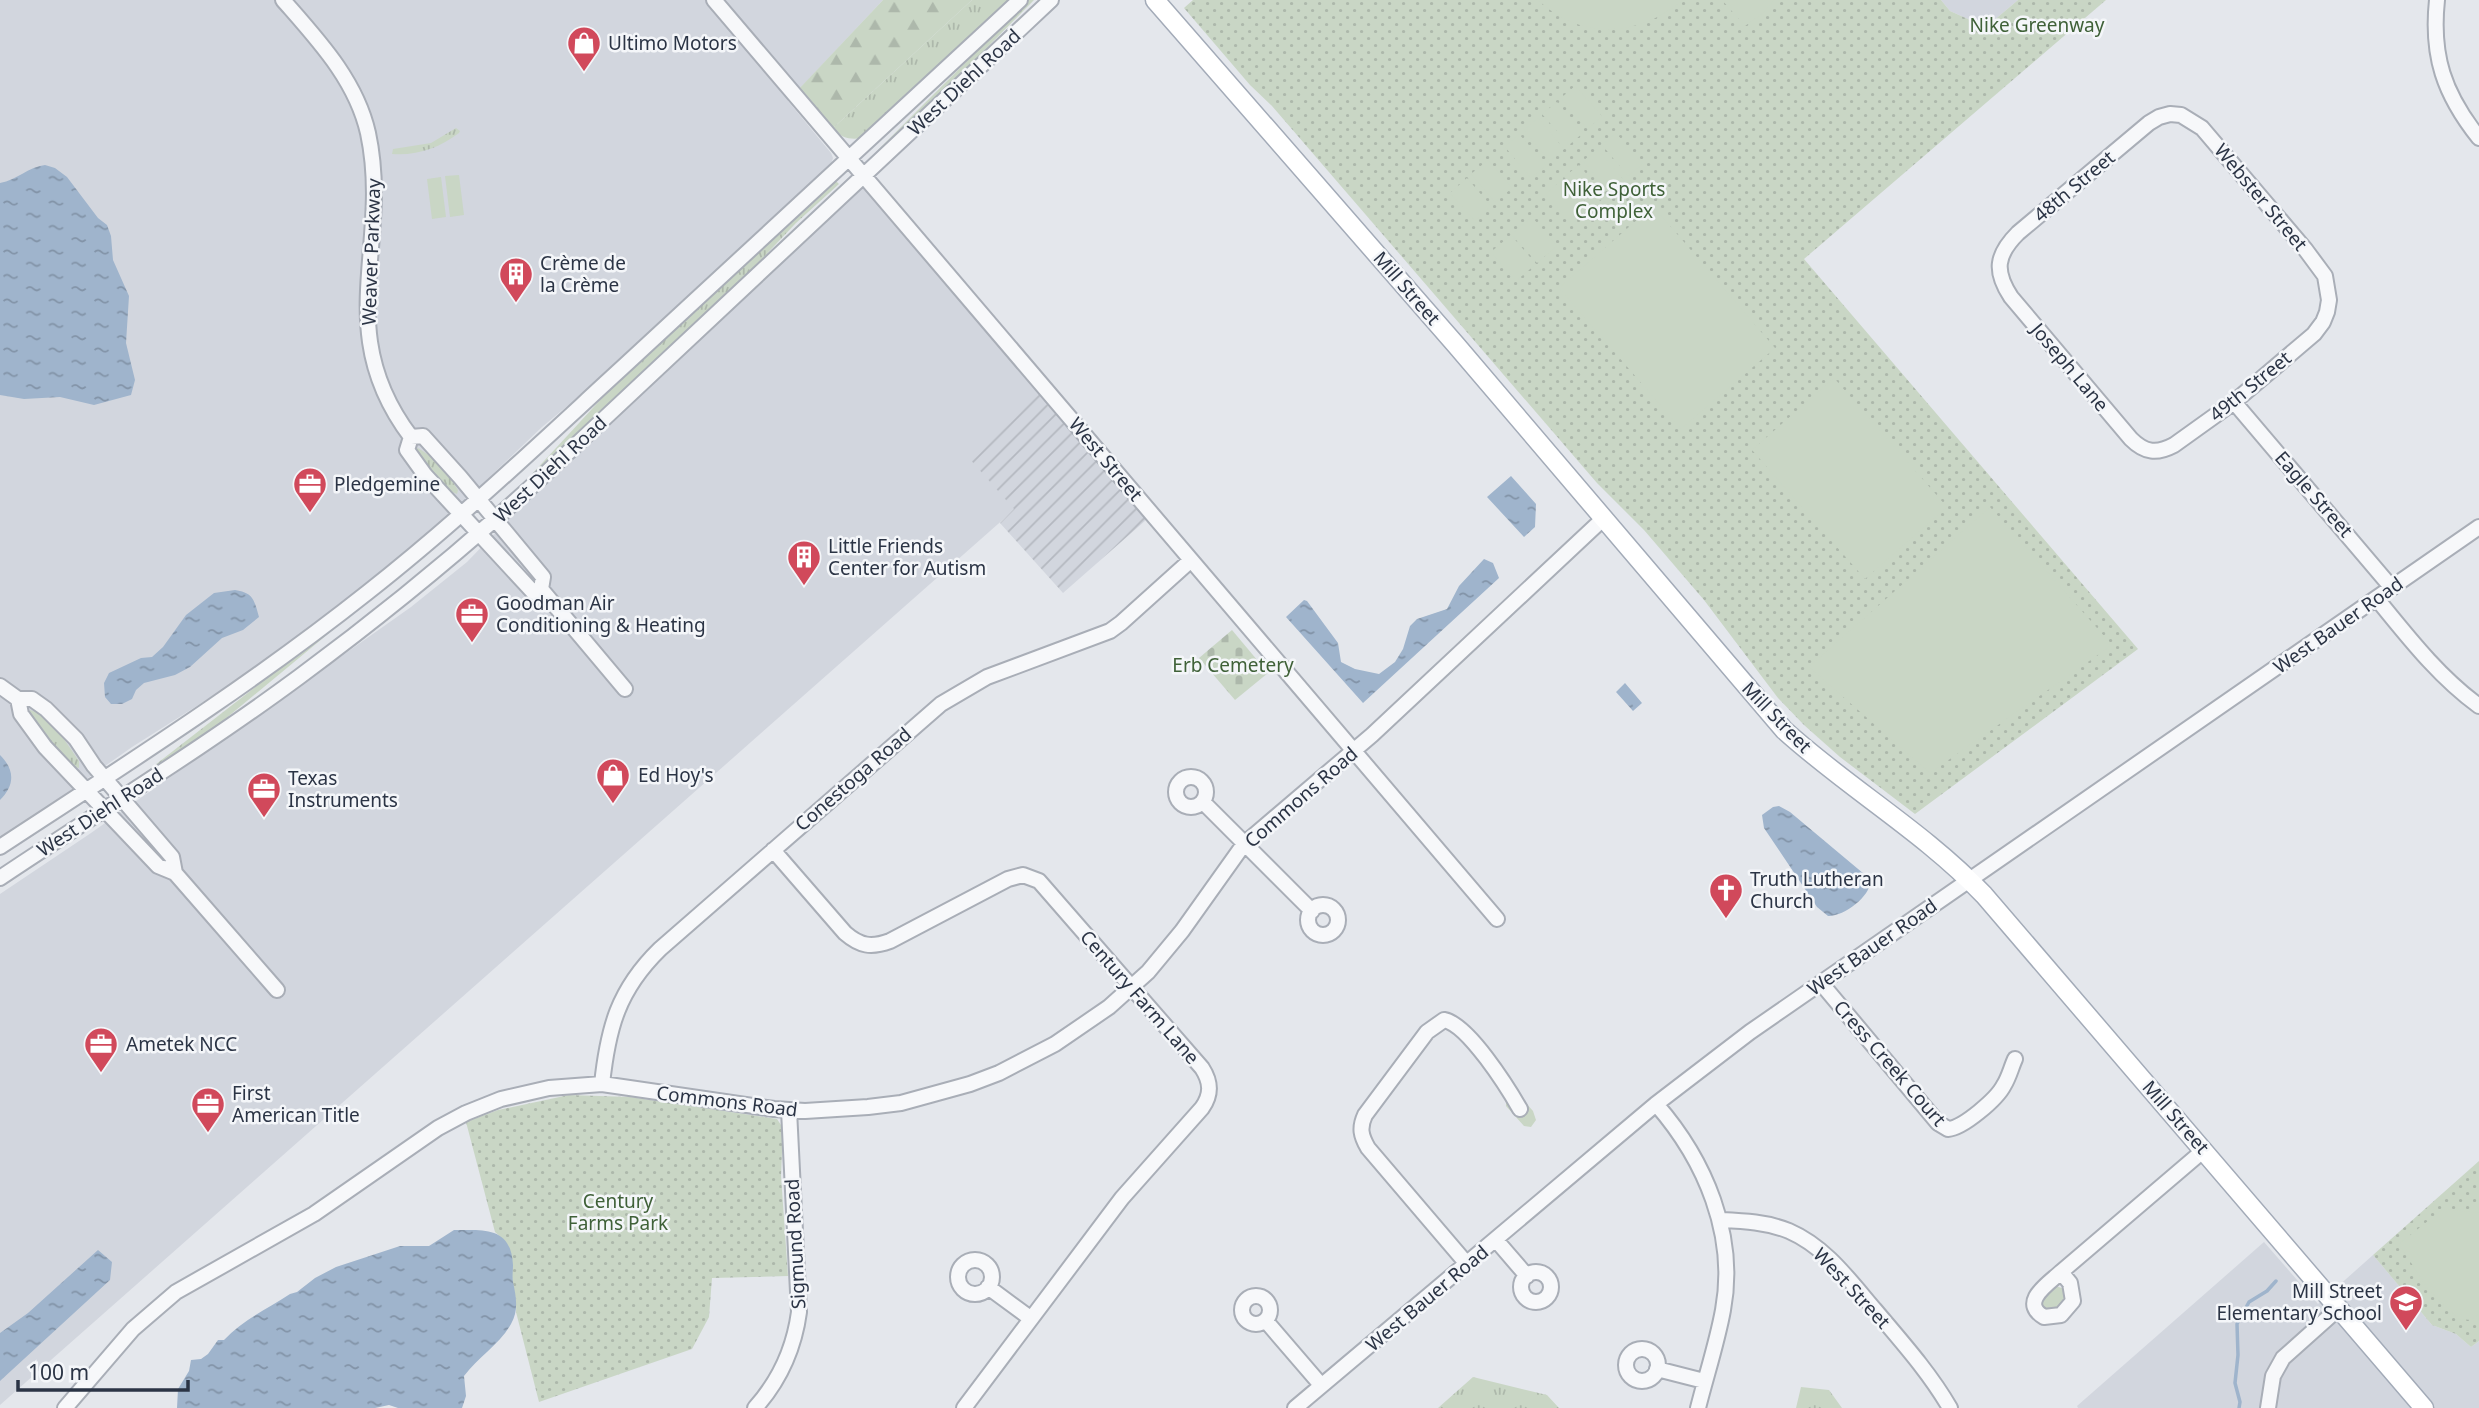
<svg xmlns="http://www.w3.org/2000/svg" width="2479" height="1408" font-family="'Noto Sans',sans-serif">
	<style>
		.built { fill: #d2d6de }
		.industrial { fill: url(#industrial-furrows) }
		.grass { fill: url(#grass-tufts) }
		.forest { fill: url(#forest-firs) }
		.cemetery { fill: url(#cemetery-stones) }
		.park { fill: url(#park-dots) }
		.pitch { fill: #c9d6c5 }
		.water { fill: url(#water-ripples) }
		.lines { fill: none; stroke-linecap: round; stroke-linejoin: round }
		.stream { stroke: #9fb4cc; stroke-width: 3.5 }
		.minor-casing { stroke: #a9aeb7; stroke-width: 18 }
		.major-casing { stroke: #a3abb8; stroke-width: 21 }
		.minor { stroke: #f7f8fa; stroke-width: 14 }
		.major { stroke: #fff; stroke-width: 18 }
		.labels { text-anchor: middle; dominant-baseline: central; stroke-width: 5; stroke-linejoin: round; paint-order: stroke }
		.park-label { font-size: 19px; fill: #3f6138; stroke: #f4f6f9 }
		.poi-label { font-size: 19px; fill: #2b3445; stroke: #f4f6f9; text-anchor: start }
		.street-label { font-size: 19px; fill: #2b3445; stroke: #f4f6f9 }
	</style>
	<defs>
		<pattern id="industrial-furrows" width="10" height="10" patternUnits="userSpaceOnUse" patternTransform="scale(1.75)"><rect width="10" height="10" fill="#d2d6de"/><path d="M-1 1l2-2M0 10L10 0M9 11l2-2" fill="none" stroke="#b4b8c0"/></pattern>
		<pattern id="grass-tufts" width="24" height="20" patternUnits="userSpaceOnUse" patternTransform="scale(1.75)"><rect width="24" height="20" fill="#c9d6c5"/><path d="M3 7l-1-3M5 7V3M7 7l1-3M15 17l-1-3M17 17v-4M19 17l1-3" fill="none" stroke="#adb8ab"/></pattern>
		<pattern id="forest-firs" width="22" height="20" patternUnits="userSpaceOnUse" patternTransform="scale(1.75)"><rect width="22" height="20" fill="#c9d6c5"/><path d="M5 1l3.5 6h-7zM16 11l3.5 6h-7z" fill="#adb8ab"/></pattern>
		<pattern id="cemetery-stones" width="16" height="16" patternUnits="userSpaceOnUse" patternTransform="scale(1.75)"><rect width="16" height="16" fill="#c9d6c5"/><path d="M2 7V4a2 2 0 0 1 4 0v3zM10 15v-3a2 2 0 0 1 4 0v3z" fill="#adb8ab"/></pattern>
		<pattern id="park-dots" width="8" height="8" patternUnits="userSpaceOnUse" patternTransform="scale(1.75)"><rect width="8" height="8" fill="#c9d6c5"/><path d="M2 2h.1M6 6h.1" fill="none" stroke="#adb8ab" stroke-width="1.8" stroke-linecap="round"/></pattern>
		<pattern id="water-ripples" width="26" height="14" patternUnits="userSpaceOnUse" patternTransform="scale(1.75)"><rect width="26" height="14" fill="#9fb4cc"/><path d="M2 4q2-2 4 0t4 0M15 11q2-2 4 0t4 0" fill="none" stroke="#8293a7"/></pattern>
	</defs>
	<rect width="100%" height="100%" fill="#e4e7ec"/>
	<path class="built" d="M0 0H883L788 101 831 153 833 158 828 173 619 363 542 427 434 530 361 590 263 664 132 747 0 840Z
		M1941 0H2018L1986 27 1950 11Z
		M871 180 1046 388 1015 509 0 1405V894L91 833 411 607 467 562 524 503Z
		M2264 1242 2318 1304 2373 1255 2432 1325 2456 1334 2471 1347 2479 1341V1408H2078L2077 1406Z"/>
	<path class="industrial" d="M1046 388 1154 513 1063 593 1000 523 1014 509 968 457Z"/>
	<path class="grass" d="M972 0H1010L862 138C850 140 842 138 832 129Z
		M1028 0H1034L920 115 878 152V150Z
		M456 128 460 131 459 133C439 148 417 156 392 154L393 149 431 143Z
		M836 181 839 184 796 223 718 305 509 499 626 372Z
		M416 447C435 457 446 471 458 490L457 494C438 487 424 464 413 448Z
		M339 622 340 624 207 734 147 774 146 772Z
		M30 710C48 713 69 746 79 761V768L75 767 55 749 28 714Z
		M1519 1095 1533 1111 1536 1120 1531 1127 1524 1126 1506 1106V1099Z
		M2055 1286 2062 1288 2066 1298 2053 1311 2044 1310 2040 1305 2041 1296Z
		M1473 1377 1547 1395 1559 1408H1438Z
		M1801 1387 1829 1390 1842 1408H1796Z"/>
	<path class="forest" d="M883 0H972L832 129 797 91Z"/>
	<path class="cemetery" d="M1232 630 1268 673 1235 700 1199 658Z"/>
	<path class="park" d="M1193 0H1941L1950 11 1986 27 2018 0H2106L1804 259 2138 649 1915 814 1840 757 1804 725 1778 698 1704 600 1644 530 1597 483 1272 106 1250 85 1184 8Z
		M569 1095 630 1097 777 1119 783 1128 781 1176 788 1276 712 1278 709 1317 692 1349 539 1402 516 1312C517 1299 513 1289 512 1277 510 1256 513 1247 495 1232L466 1122 498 1110Z
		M2479 1161V1341L2471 1347 2456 1334 2432 1325 2373 1255Z"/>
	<path class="pitch" d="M1538 0H1683C1639 37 1581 41 1538 0Z
		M1722 0H1774L1763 13 1745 26Z
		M1575 86 1602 116 1588 129 1561 98Z
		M1557 102 1583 133 1569 145 1542 114Z
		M1538 118 1564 149 1550 161 1524 130Z
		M1616 133 1643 164 1628 176 1602 145Z
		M1519 134 1546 165 1531 178 1505 147Z
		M1597 149 1624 180 1610 192 1583 161Z
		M1488 160 1512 188 1495 202 1471 174Z
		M1579 165 1605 196 1591 208 1564 177Z
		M459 175 464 215 450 217 445 176Z
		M441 177 446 217 432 219 427 179Z
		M1467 178 1491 206 1475 221 1450 193Z
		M1560 181 1586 212 1572 224 1546 194Z
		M1653 206 1775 348 1681 429 1559 288Z
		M1532 217 1557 246 1537 263 1512 234Z
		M1511 235 1536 264 1516 281 1491 252Z
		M1834 378 1947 507 1865 579 1752 450Z
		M1990 507 2112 645 1930 773 1809 667Z
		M2443 1209 2479 1213V1314L2471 1320 2459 1319 2428 1289 2399 1244Z"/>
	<path class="water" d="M45 165 55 168 67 177 98 218 107 225 111 236 113 260 129 296 126 343 135 380 131 395 94 405 60 397 24 399 0 395V183C17 180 28 167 45 165Z
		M1511 476 1536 504 1535 527 1524 537 1487 497Z
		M1484 559 1493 563 1499 578 1363 703 1286 617 1304 600 1307 601 1338 643 1341 662 1355 669 1379 674 1395 662 1403 649 1410 626 1417 619 1447 609 1459 586Z
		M235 590C254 593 254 600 259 617L243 630 222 638 190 667 175 675 144 683 136 690 132 699 122 704H111L105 697 104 683 109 673 141 658 152 657 163 647 186 615 214 593Z
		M1625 683 1642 703 1633 711 1616 692Z
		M0 755C15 770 15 785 0 800Z
		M1779 806 1790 812 1870 879C1873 895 1844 917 1828 916L1817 907 1764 828 1762 815 1773 807Z
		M454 1230C484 1230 511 1226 513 1265 513 1271 512 1276 513 1282 516 1296 519 1310 511 1324 499 1345 478 1357 464 1376L466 1396 462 1408H398L389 1405 375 1408H177L178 1389 189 1371 191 1360 201 1359 208 1354 218 1340H224C243 1320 267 1309 290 1294L297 1292 315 1278 336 1267 400 1246H429Z
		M98 1250 112 1262 110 1280 0 1381V1333L28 1313Z"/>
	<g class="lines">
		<path class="stream" d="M2239 1408 2240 1402 2235 1383 2238 1355 2237 1324 2249 1302 2267 1291 2276 1281"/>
		<g class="minor-casing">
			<path id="minor" d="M283 0C318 40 356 80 368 133 392 245 330 330 411 437
				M714 0 1497 919
				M2437 0C2431 56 2444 94 2479 138
				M2170 114 2181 115 2202 128 2305 249 2325 276 2329 300 2327 312 2323 322 2314 334 2234 402 2174 445C2157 454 2145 453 2131 439L2011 297C1994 271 1996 255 2018 233L2149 123 2159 117Z
				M2234 402 2392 588
				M411 437 423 436 460 477 543 577 541 589 625 689
				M411 437 407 450 425 475 533 592 541 589
				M2377 599C2408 637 2439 677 2479 706
				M0 686 18 699H32L46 709 76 739 94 766 172 857 175 873
				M18 699 21 714 45 747 158 866 175 873 277 990
				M1176 792a15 15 0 1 1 30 0a15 15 0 1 1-30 0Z
				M1203 802 1312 911
				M0 847C125 765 251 685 368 592 457 522 539 444 623 367 755 245 888 123 1020 0
				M773 850 845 933C860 946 871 948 890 941L1008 879 1023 875 1039 881 1202 1068C1211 1082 1212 1094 1202 1108L1122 1198 964 1408
				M0 878C100 811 203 748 299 677 384 614 466 547 544 475L1051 0
				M1308 920a15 15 0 1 1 30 0a15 15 0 1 1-30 0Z
				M1821 983 1938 1123 1948 1129C1963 1128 1997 1099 2004 1085 2009 1077 2011 1068 2015 1059
				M602 1084C608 1028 618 990 660 949L941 704 987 677 1110 631 1121 623 1191 560
				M1656 1104C1705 1160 1737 1235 1723 1310 1717 1343 1706 1376 1698 1408
				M1721 1220C1744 1221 1767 1222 1789 1231 1826 1247 1850 1281 1875 1310 1902 1342 1929 1372 1950 1408
				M1496 1240 1527 1276
				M958 1277a17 17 0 1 1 34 0a17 17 0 1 1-34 0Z
				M1467 1264 1368 1148C1361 1136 1359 1128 1365 1115L1427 1032 1444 1020C1468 1024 1508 1088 1520 1109
				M2061 1272 2070 1283 2073 1301 2061 1315 2044 1317C2019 1302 2048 1284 2061 1272L2204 1150
				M1521 1287a15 15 0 1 1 30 0a15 15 0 1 1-30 0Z
				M988 1287 1030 1318
				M1242 1310a14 14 0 1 1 28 0a14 14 0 1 1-28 0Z
				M1266 1321 1321 1385
				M1626 1365a16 16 0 1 1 32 0a16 16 0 1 1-32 0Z
				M1657 1369 1704 1381
				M65 1408 133 1329 176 1292 314 1214 438 1128 466 1113 501 1099 549 1088 602 1084 774 1109 805 1111 868 1107 901 1103 970 1084 999 1073 1055 1044 1109 1007 1148 972 1182 931 1244 844 1372 735 1604 518
				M755 1408C780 1380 794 1349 799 1312L789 1110
				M1295 1408 1656 1104 1750 1032 2479 527
				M2268 1408 2273 1376 2283 1358 2339 1308"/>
		</g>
		<g class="major-casing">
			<path id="major" d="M1155 0 1456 345 1784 730C1848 788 1924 832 1984 895L2424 1408"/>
		</g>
		<use href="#minor" class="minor"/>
		<use href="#major" class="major"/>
	</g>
	<defs>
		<g id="shop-pin" transform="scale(1.75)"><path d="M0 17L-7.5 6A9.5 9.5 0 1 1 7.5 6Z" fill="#d1495b" stroke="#f4f6f9"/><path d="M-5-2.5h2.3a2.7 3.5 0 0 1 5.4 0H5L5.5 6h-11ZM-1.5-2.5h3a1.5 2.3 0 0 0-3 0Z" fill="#fff"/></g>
		<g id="building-pin" transform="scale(1.75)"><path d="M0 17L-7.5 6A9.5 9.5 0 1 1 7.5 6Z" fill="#d1495b" stroke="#f4f6f9"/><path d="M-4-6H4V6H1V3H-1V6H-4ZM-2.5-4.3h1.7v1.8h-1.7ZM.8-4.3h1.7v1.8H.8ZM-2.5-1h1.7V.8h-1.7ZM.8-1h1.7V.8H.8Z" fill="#fff"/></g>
		<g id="office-pin" transform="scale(1.75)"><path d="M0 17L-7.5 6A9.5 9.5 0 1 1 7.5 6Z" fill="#d1495b" stroke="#f4f6f9"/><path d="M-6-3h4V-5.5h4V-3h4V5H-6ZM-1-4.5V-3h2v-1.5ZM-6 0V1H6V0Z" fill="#fff"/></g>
		<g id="church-pin" transform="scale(1.75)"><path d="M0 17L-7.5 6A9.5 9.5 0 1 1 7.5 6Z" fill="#d1495b" stroke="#f4f6f9"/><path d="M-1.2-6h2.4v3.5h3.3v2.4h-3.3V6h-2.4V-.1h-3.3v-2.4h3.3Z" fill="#fff"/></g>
		<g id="school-pin" transform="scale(1.75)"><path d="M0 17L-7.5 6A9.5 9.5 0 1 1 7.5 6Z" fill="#d1495b" stroke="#f4f6f9"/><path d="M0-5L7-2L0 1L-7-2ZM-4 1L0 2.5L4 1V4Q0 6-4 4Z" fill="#fff"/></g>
	</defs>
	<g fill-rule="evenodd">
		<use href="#shop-pin" x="584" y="43"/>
		<use href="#building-pin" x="516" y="274"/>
		<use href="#office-pin" x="310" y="484"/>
		<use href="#building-pin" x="804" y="557"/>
		<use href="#office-pin" x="472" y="614"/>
		<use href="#shop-pin" x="613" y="775"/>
		<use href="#office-pin" x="264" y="789"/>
		<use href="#church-pin" x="1726" y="890"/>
		<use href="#office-pin" x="101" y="1044"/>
		<use href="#office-pin" x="208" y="1104"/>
		<use href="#school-pin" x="2406" y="1302"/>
	</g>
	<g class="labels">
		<g class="park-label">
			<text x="2037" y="25">Nike Greenway</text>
			<text x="1614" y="189">Nike Sports<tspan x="1614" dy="22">Complex</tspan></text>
			<text x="1233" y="665">Erb Cemetery</text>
			<text x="618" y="1201">Century<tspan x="618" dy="22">Farms Park</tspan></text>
		</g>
		<g class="poi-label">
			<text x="608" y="43">Ultimo Motors</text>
			<text x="540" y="263">Crème de<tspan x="540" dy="22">la Crème</tspan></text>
			<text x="334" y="484">Pledgemine</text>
			<text x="828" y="546">Little Friends<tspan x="828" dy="22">Center for Autism</tspan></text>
			<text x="496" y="603">Goodman Air<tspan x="496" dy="22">Conditioning &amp; Heating</tspan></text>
			<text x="638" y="775">Ed Hoy's</text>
			<text x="288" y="778">Texas<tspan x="288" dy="22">Instruments</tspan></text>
			<text x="1750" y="879">Truth Lutheran<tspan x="1750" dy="22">Church</tspan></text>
			<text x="126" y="1044">Ametek NCC</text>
			<text x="232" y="1093">First<tspan x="232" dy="22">American Title</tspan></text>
			<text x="2382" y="1291" text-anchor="end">Mill Street<tspan x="2382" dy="22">Elementary School</tspan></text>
		</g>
		<g class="street-label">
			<text transform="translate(964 82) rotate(-43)">West Diehl Road</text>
			<text transform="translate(2074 186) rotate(-40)">48th Street</text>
			<text transform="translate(2261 197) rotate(50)">Webster Street</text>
			<text transform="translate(371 252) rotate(-88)">Weaver Parkway</text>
			<text transform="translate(1407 288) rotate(49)">Mill Street</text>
			<text transform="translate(2070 367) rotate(50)">Joseph Lane</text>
			<text transform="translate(2250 386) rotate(-39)">49th Street</text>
			<text transform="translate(1106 459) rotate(50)">West Street</text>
			<text transform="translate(550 469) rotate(-43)">West Diehl Road</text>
			<text transform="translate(2314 494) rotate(49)">Eagle Street</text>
			<text transform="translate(2338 625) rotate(-35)">West Bauer Road</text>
			<text transform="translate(1777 717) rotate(46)">Mill Street</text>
			<text transform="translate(853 779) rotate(-41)">Conestoga Road</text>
			<text transform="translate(1301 797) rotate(-41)">Commons Road</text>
			<text transform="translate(100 812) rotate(-33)">West Diehl Road</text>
			<text transform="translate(1872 947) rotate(-35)">West Bauer Road</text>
			<text transform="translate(1140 997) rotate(49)">Century Farm Lane</text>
			<text transform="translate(1890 1063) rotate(49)">Cress Creek Court</text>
			<text transform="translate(727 1101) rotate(7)">Commons Road</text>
			<text transform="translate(2176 1117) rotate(49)">Mill Street</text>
			<text transform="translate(795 1244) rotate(-93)">Sigmund Road</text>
			<text transform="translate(1852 1288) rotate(47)">West Street</text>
			<text transform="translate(1427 1298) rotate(-40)">West Bauer Road</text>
		</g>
	</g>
	<path d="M18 1380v10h170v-10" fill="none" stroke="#2b3445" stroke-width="3.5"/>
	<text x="28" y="1380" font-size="21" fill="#2b3445" stroke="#f4f6f9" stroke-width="5" paint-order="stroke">100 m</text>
</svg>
